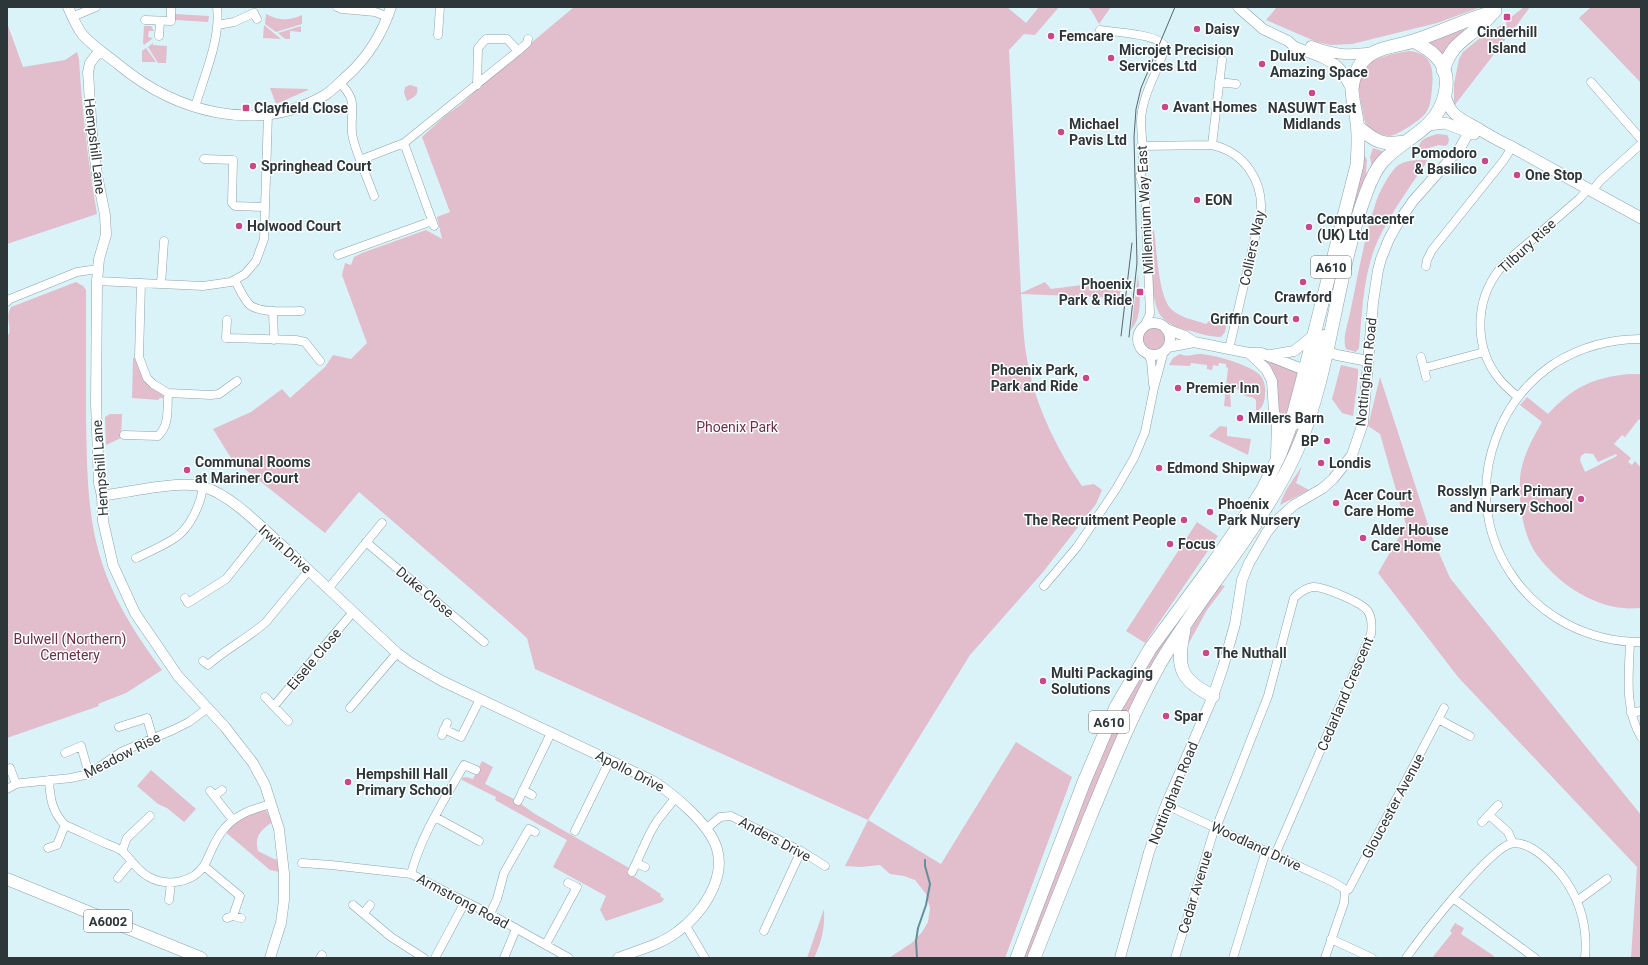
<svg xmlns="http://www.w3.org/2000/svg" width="1648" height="965" font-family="Roboto,sans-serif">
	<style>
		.green { fill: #e2bdcb; fill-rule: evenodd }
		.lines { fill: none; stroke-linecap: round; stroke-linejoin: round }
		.stream { stroke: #668e99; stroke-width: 2 }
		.minor-casing { stroke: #8da3a9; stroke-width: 9 }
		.tertiary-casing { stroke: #8da3a9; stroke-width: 11 }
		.secondary-casing { stroke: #8da3a9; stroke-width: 12 }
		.primary-casing { stroke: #8da3a9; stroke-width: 13 }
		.trunk-casing { stroke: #8da3a9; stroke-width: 14 }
		.minor { stroke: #fff; stroke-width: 8 }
		.tertiary { stroke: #fff; stroke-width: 10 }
		.secondary { stroke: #fff; stroke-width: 11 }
		.primary { stroke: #fff; stroke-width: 12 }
		.trunk { stroke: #fff; stroke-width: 13 }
		.tram { stroke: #59666a; stroke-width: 1 }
		.poi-dot { fill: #cb478b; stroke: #fff; stroke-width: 1.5 }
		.labels { text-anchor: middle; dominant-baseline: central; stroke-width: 3; stroke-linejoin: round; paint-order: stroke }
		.shield { fill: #fff; stroke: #6c7274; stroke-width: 1 }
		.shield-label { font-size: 13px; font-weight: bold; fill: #2d3639 }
		.poi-label { font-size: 14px; font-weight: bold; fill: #2d3639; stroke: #fff; text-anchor: start }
		.street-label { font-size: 14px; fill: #2d3639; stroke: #fff }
		.park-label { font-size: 14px; fill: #692f4b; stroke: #fff }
	</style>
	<rect width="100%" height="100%" fill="#daf3f9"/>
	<path class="green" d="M574 7H1007L1026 23 1039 7H1059L1035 35 1024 34 1009 50 1021 293 1045 282 1051 289 1121 280 1120 298 1021 294C1023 317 1023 341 1028 364 1036 407 1057 449 1082 486L1094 484 1102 490 1096 504 1043 572 970 655 868 820 941 864 1016 742 1072 777 1005 958H889L913 942 922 932 928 922 930 908 926 894 915 880 904 876 890 874 880 865 861 867 845 866 868 820 535 669 527 638 508 621 359 492 325 533 231 458 213 429 251 412 282 389 290 398 325 367 333 355 351 359 367 343 342 275 345 263 351 265 354 257 362 253 426 230 442 239 437 217 450 212 422 137 446 115 459 106 495 73Z
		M1087 7H1111L1099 24 1091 10Z
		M1277 7H1481L1437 23 1352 44 1331 45 1317 42 1266 20Z
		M1524 7H1530L1508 37 1506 21Z
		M1591 7H1641V83L1579 18Z
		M175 14 209 16 208 22 175 20Z
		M266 14C279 21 289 21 302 15V24L276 32 265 24Z
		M7 23 23 67 65 60 77 52 79 59C82 111 88 162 97 214L7 244Z
		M1503 24 1505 40 1454 106V84L1459 59 1463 52 1480 38Z
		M264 25 281 39 263 38Z
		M144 26H151L154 31H149L148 37 153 38 144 45 143 43Z
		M301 26V32L290 31V39H285L278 33Z
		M1462 27 1465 32C1456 38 1445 45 1443 57L1437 48 1425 40Z
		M153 43V45L167 46 166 63H158L148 47Z
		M146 48 156 62H142V51Z
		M1409 51C1432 53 1434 69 1432 88 1431 98 1431 106 1425 114 1420 120 1397 136 1389 136 1387 136 1383 135 1380 134 1375 133 1368 129 1366 124 1364 121 1364 116 1363 112 1360 97 1355 82 1364 68 1370 58 1397 53 1409 51Z
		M410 85 417 87C419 95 414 97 407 101L404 93 405 87Z
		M270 88 308 89V90L276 104Z
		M1437 134 1447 135 1449 139 1448 144 1445 146 1439 145 1422 150 1419 147C1420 138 1429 137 1437 134Z
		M1373 148 1385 152 1372 167 1370 157Z
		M1363 153 1367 160 1366 173 1369 175C1352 220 1338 265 1327 311H1325Z
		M1416 160H1427L1425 165C1408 189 1391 213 1378 240 1363 273 1362 313 1359 348L1356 352 1346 349C1342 339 1348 323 1350 313 1358 276 1364 238 1376 202 1380 190 1388 176 1396 167 1401 162 1410 161 1416 160Z
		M1154 230C1157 250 1158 295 1171 309 1180 318 1195 320 1206 324L1212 318 1227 321 1225 332 1221 337C1211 337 1201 334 1191 331 1181 329 1168 325 1161 316 1150 302 1150 251 1149 232Z
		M1138 274C1139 292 1144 314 1131 330Z
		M76 282 83 286 86 290C86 334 86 377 86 421 87 464 87 511 99 553 111 596 135 634 162 670L126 693 98 704 99 706 7 738V335L9 334C11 323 5 318 11 307Z
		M1142 339a12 12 0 1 1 24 0a12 12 0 1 1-24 0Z
		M1180 354C1187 357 1191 355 1198 354 1213 354 1247 364 1259 374 1264 379 1266 387 1265 394 1265 401 1263 408 1256 412V400L1252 397C1246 397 1242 395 1238 389H1234L1230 393 1231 407 1224 406 1228 368 1226 367V364L1219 363 1218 366 1213 365 1212 370 1207 369V365L1191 363 1190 366 1169 365 1173 358Z
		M1262 357 1300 372 1287 420 1283 419 1279 415 1276 377Z
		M133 358H135C140 377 148 382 163 394L164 398H160L158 400 132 398Z
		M1341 365 1358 369V377L1353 416 1342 413 1332 399Z
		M1629 374H1641V421L1639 419 1625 437 1622 435 1614 444 1631 458 1628 462 1632 465 1635 461 1641 468V608C1635 608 1629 609 1623 608 1589 605 1556 581 1537 555 1526 540 1521 517 1520 499 1520 489 1519 477 1522 466 1526 450 1534 436 1542 422L1520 405 1527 397 1548 414C1573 387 1592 378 1629 374ZM1585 453 1593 454 1598 462 1616 454 1617 456 1585 472 1580 460 1581 456Z
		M1380 377 1432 537 1450 578 1641 815V958H1631L1637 867 1458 677 1378 573 1406 525 1380 434 1368 426Z
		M110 414H122L121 438 106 445 105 417Z
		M1220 426 1227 427V436L1251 439 1248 455 1209 436Z
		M1298 430 1300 431 1279 476 1184 617 1031 958H1022L1099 754 1125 697 1288 445H1291L1295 432Z
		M1302 466 1296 483 1309 490 1280 505C1284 490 1294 479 1302 466Z
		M1197 522 1218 536 1145 643 1126 631Z
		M1220 585 1225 586 1207 610 1185 650 1186 636Z
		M482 761 493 767 485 784 514 799 535 814 629 868 627 872 661 894 660 896 664 899 662 902 606 921 600 910 606 896 553 867 567 840 495 800 496 797 462 780V778L466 777 473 779Z
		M151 770 196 809 184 822 167 808 158 804 137 786Z
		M265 808 272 822C261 831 254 835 258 851L274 859 282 860 284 873 270 870 223 830 233 820Z
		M824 909C825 926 822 942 814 958H807Z
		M1455 923 1464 928 1461 934 1494 956 1493 958H1432L1452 933 1450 931Z"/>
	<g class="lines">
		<path class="stream" d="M917 958 916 941 918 928 926 905 930 884 925 866V860"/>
		<g class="minor-casing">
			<path id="minor" d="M337 7 342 9 375 12 388 17
				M72 17 96 7
				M145 20 171 21V7
				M218 25 234 22 254 13 257 19
				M1100 30C1114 32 1160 34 1165 47 1158 72 1142 94 1141 121 1141 133 1146 169 1140 176L1145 192 1150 314 1144 326
				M438 35 440 7
				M159 36 160 21
				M1219 82 1236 84
				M1591 82 1641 139
				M340 83C359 102 350 109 352 133 353 142 357 151 360 160L404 143 434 226
				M477 85 478 48 486 39H507L518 51
				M195 107C204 76 221 39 217 7
				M404 143 518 51 527 43 528 39
				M1212 145 1222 60
				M1141 146 1212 145C1244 152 1263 180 1261 212L1229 349
				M204 159 233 160 232 203 235 206 265 207
				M360 160 374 196
				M1593 190 1600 181 1641 144
				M338 255 432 221
				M1426 266 1427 260 1432 250 1504 160 1512 147
				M97 281 203 286 231 282 245 274 256 261 264 239 268 114
				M235 281C239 288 243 297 248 303 257 314 287 311 301 311
				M141 283 139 357 147 378 153 384 168 393 211 395 219 394 237 381
				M161 284 164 241
				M7 302 10 299 77 272 98 269
				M273 311 274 340
				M227 320 226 338 296 340 305 342 320 361
				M1641 339C1610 339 1581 347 1555 363 1528 381 1507 407 1496 438 1458 540 1534 642 1641 642
				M1148 354 1151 361 1153 384
				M1421 357 1426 377
				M1424 368 1484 352
				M1518 397C1512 392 1505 386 1500 380 1474 349 1474 302 1499 270 1509 258 1521 249 1533 239 1548 226 1564 212 1579 199L1589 188
				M124 435 158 436C170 425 167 408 168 393
				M366 542 484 642
				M136 558C149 552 163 546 175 538 190 528 201 504 203 486
				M1044 586 1077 547 1116 489 1134 458 1145 432 1154 388 1164 351
				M328 589 382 523
				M185 598 188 603 226 579 265 530
				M1630 642C1629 674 1624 708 1641 737
				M203 661 208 665C226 649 248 638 266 622L309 570
				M265 697 288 721
				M274 706 353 612
				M350 708 397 653
				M1631 713 1641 711
				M1438 719 1470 736
				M119 727 147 718 153 739
				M444 729 461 737 480 699
				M442 735 447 723
				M65 753 81 746 89 774
				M7 769 10 768 16 784
				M49 780C50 798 52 812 65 825 79 831 93 838 107 844 112 846 119 848 123 852 132 860 137 871 149 877 167 887 194 883 205 864 211 852 215 839 224 829 236 814 253 809 271 804
				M7 789 16 784 22 783 71 778 89 774 121 752 173 730 189 722 208 708
				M523 790 532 795
				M210 791 233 820
				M214 796 222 790
				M518 801 551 733
				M1166 805 1333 882 1343 888 1345 891
				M1489 815 1508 832 1513 843
				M435 817 479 841
				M1482 822 1498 805
				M1216 828 1268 696 1294 598C1299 593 1305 588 1313 587 1323 586 1360 602 1367 610 1372 616 1372 626 1371 634L1275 855
				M706 829 720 817 731 816 801 851 825 866
				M575 831 610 760
				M48 848 57 845 65 825
				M122 851 127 838 150 816
				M302 863 331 865 411 874 490 914 569 958
				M636 863 645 867
				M204 866 240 896 233 916
				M632 872 650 833 657 821 676 797
				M411 874C421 835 445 799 464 765L476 770
				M118 878 131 862
				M1345 891 1349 889 1444 708
				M1453 898 1535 958
				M169 900 171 883
				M1577 901 1607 879
				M353 905 391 937 424 958
				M364 913 370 905
				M490 914 497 899 504 873 529 829 535 832
				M227 918 233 916 241 918
				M686 926 705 958
				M764 931 801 851
				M1331 939 1372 958
				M546 944 577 887 568 883
				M320 958 322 955
				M435 958 465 902
				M504 958 516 929
				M1175 958 1215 827
				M1233 958 1266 851
				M1325 958 1344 903 1345 891
				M1406 958C1421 937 1491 846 1513 843 1531 842 1549 861 1560 873 1580 898 1588 927 1585 958"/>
		</g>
		<g class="tertiary-casing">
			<path id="tertiary" d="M68 7C72 16 76 26 82 34 92 46 107 55 119 65 176 112 257 135 325 95 333 90 340 82 348 75 369 56 382 34 391 7
				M1238 7 1263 29 1288 41 1295 47 1321 57 1336 65 1341 70 1352 90
				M1311 46C1336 55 1347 56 1374 52
				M100 50 90 63 88 72 92 134 97 175 105 215 106 235 99 259 97 281 96 403 99 483 102 496 103 521 113 565 135 613 178 676 225 727 253 763 265 785 279 829 284 873V900L281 923 270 958
				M1138 339a16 16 0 1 1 32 0a16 16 0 1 1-32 0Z
				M1166 329 1185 336 1194 342 1249 353H1261L1310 372
				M1168 347 1194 342
				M1321 349 1337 355 1368 361
				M1249 353 1266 369 1272 381 1274 412 1277 420 1276 457
				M1270 355 1294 351 1314 335
				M1277 420C1285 427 1292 429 1300 421L1324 335
				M102 496C127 492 182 480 204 487 233 496 263 529 286 549 323 584 360 618 397 653L411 663 442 681 653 781C673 794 710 824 717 849 726 880 701 915 677 932 660 945 638 950 618 958
				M1120 958 1149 852 1166 805 1213 696 1223 667 1235 624 1242 580 1249 563 1267 532 1276 521 1294 505 1323 488 1333 479 1352 455 1363 423 1373 303 1378 270 1381 259 1389 239 1399 221 1413 201 1460 148 1469 132"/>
		</g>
		<g class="secondary-casing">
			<path id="secondary" d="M1445 93C1449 118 1464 119 1482 131 1492 137 1501 142 1512 147L1641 218
				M1428 125 1445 123 1474 134"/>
		</g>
		<g class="primary-casing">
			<path id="primary" d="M7 879 201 958"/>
		</g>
		<g class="trunk-casing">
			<path id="trunk" d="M1443 70C1452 45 1460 43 1479 27 1485 23 1489 16 1495 11
				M1358 127C1375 141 1382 146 1405 142
				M1184 630C1176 666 1179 680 1213 696
				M1017 958 1084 782 1116 707 1150 649 1212 565 1249 511 1263 489 1280 454 1290 427 1302 382 1357 165C1358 151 1359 136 1357 122 1356 112 1352 99 1352 89 1353 78 1358 64 1367 57 1379 47 1398 46 1413 41 1440 33 1466 19 1493 12
				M1034 958C1053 911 1071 864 1090 817 1111 766 1132 714 1159 665 1202 592 1262 528 1297 450 1332 368 1335 277 1366 193 1370 182 1375 170 1383 161 1405 137 1437 130 1445 94 1451 66 1436 52 1413 41"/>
		</g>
		<use href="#minor" class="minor"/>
		<use href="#tertiary" class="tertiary"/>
		<use href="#secondary" class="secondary"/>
		<use href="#primary" class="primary"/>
		<use href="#trunk" class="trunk"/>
		<path class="tram" d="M1121 336 1132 243
			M1129 337 1137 263 1134 137 1136 109 1141 88 1175 7"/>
	</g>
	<g class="poi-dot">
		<rect x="1503" y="13" width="8" height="8" rx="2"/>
		<circle cx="1197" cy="29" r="4"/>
		<circle cx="1051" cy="36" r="4"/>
		<circle cx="1111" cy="58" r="4"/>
		<circle cx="1262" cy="64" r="4"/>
		<circle cx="1312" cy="93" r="4"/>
		<circle cx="1165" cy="107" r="4"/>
		<rect x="242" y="104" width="8" height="8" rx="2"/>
		<circle cx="1061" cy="132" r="4"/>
		<circle cx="1485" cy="161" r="4"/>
		<circle cx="253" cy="166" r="4"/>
		<circle cx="1517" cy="175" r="4"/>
		<circle cx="1197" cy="200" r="4"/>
		<circle cx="239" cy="226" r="4"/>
		<circle cx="1309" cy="227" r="4"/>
		<circle cx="1303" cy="282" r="4"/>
		<rect x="1136" y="288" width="8" height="8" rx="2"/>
		<circle cx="1296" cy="319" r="4"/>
		<circle cx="1086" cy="378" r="4"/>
		<circle cx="1178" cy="388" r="4"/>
		<circle cx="1240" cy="418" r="4"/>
		<circle cx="1327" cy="441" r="4"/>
		<circle cx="1321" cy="463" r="4"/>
		<circle cx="1159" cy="468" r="4"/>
		<circle cx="187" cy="470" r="4"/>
		<circle cx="1581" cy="499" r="4"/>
		<circle cx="1336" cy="503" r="4"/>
		<circle cx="1210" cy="512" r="4"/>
		<circle cx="1184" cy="520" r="4"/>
		<circle cx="1363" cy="538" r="4"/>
		<circle cx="1170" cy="544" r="4"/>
		<circle cx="1206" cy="653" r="4"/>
		<circle cx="1043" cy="681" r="4"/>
		<circle cx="1166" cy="716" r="4"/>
		<circle cx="348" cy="782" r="4"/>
	</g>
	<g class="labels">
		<g class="shield">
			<rect x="1311" y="256" width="40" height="22" rx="3"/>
			<rect x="1089" y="711" width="40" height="22" rx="3"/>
			<rect x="84" y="910" width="48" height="22" rx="3"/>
		</g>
		<g class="shield-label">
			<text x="1331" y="267">A610</text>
			<text x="1109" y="722">A610</text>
			<text x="108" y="921">A6002</text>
		</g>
		<g class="poi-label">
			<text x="1205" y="29">Daisy</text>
			<text x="1507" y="32" text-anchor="middle">Cinderhill<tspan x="1507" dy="16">Island</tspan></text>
			<text x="1059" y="36">Femcare</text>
			<text x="1119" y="50">Microjet Precision<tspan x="1119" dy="16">Services Ltd</tspan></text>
			<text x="1270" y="56">Dulux<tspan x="1270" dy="16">Amazing Space</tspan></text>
			<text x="1173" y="107">Avant Homes</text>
			<text x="254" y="108">Clayfield Close</text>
			<text x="1312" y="108" text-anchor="middle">NASUWT East<tspan x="1312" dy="16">Midlands</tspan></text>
			<text x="1069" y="124">Michael<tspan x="1069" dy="16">Pavis Ltd</tspan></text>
			<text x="1477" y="153" text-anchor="end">Pomodoro<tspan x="1477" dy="16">&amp; Basilico</tspan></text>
			<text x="261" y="166">Springhead Court</text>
			<text x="1525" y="175">One Stop</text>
			<text x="1205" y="200">EON</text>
			<text x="1317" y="219">Computacenter<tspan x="1317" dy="16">(UK) Ltd</tspan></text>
			<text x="247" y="226">Holwood Court</text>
			<text x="1132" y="284" text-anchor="end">Phoenix<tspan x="1132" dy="16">Park &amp; Ride</tspan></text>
			<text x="1303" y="297" text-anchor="middle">Crawford</text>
			<text x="1288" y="319" text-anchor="end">Griffin Court</text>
			<text x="1078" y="370" text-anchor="end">Phoenix Park,<tspan x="1078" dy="16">Park and Ride</tspan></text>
			<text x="1186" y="388">Premier Inn</text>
			<text x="1248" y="418">Millers Barn</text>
			<text x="1319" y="441" text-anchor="end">BP</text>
			<text x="195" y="462">Communal Rooms<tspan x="195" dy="16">at Mariner Court</tspan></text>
			<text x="1329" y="463">Londis</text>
			<text x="1167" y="468">Edmond Shipway</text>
			<text x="1573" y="491" text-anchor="end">Rosslyn Park Primary<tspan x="1573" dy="16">and Nursery School</tspan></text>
			<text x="1344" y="495">Acer Court<tspan x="1344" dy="16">Care Home</tspan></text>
			<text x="1218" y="504">Phoenix<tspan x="1218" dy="16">Park Nursery</tspan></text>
			<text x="1176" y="520" text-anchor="end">The Recruitment People</text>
			<text x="1371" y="530">Alder House<tspan x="1371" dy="16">Care Home</tspan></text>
			<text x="1178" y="544">Focus</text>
			<text x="1214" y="653">The Nuthall</text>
			<text x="1051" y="673">Multi Packaging<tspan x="1051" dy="16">Solutions</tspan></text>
			<text x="1174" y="716">Spar</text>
			<text x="356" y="774">Hempshill Hall<tspan x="356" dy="16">Primary School</tspan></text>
		</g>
		<g class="street-label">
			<text transform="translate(95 146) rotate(83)">Hempshill Lane</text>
			<text transform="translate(1145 210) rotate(-93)">Millennium Way East</text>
			<text transform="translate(1527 246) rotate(-43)">Tilbury Rise</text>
			<text transform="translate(1252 248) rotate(-78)">Colliers Way</text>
			<text transform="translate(1366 372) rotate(-84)">Nottingham Road</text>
			<text transform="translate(100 468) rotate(-94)">Hempshill Lane</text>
			<text transform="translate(285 549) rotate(42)">Irwin Drive</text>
			<text transform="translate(425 592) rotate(40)">Duke Close</text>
			<text transform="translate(314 659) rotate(-50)">Eisele Close</text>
			<text transform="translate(1345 694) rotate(-67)">Cedarland Crescent</text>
			<text transform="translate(122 755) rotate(-27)">Meadow Rise</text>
			<text transform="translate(630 771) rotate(27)">Apollo Drive</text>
			<text transform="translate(1173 793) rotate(-68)">Nottingham Road</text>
			<text transform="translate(1393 806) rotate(-62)">Gloucester Avenue</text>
			<text transform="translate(775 839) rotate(28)">Anders Drive</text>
			<text transform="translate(1256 846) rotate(25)">Woodland Drive</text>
			<text transform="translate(1195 892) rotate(-73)">Cedar Avenue</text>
			<text transform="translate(463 901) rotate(28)">Armstrong Road</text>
		</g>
		<g class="park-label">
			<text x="737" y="427">Phoenix Park</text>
			<text x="70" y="639">Bulwell (Northern)<tspan x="70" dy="16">Cemetery</tspan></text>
		</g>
	</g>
	<rect width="1648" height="965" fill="none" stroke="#2d3639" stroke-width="16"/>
</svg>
